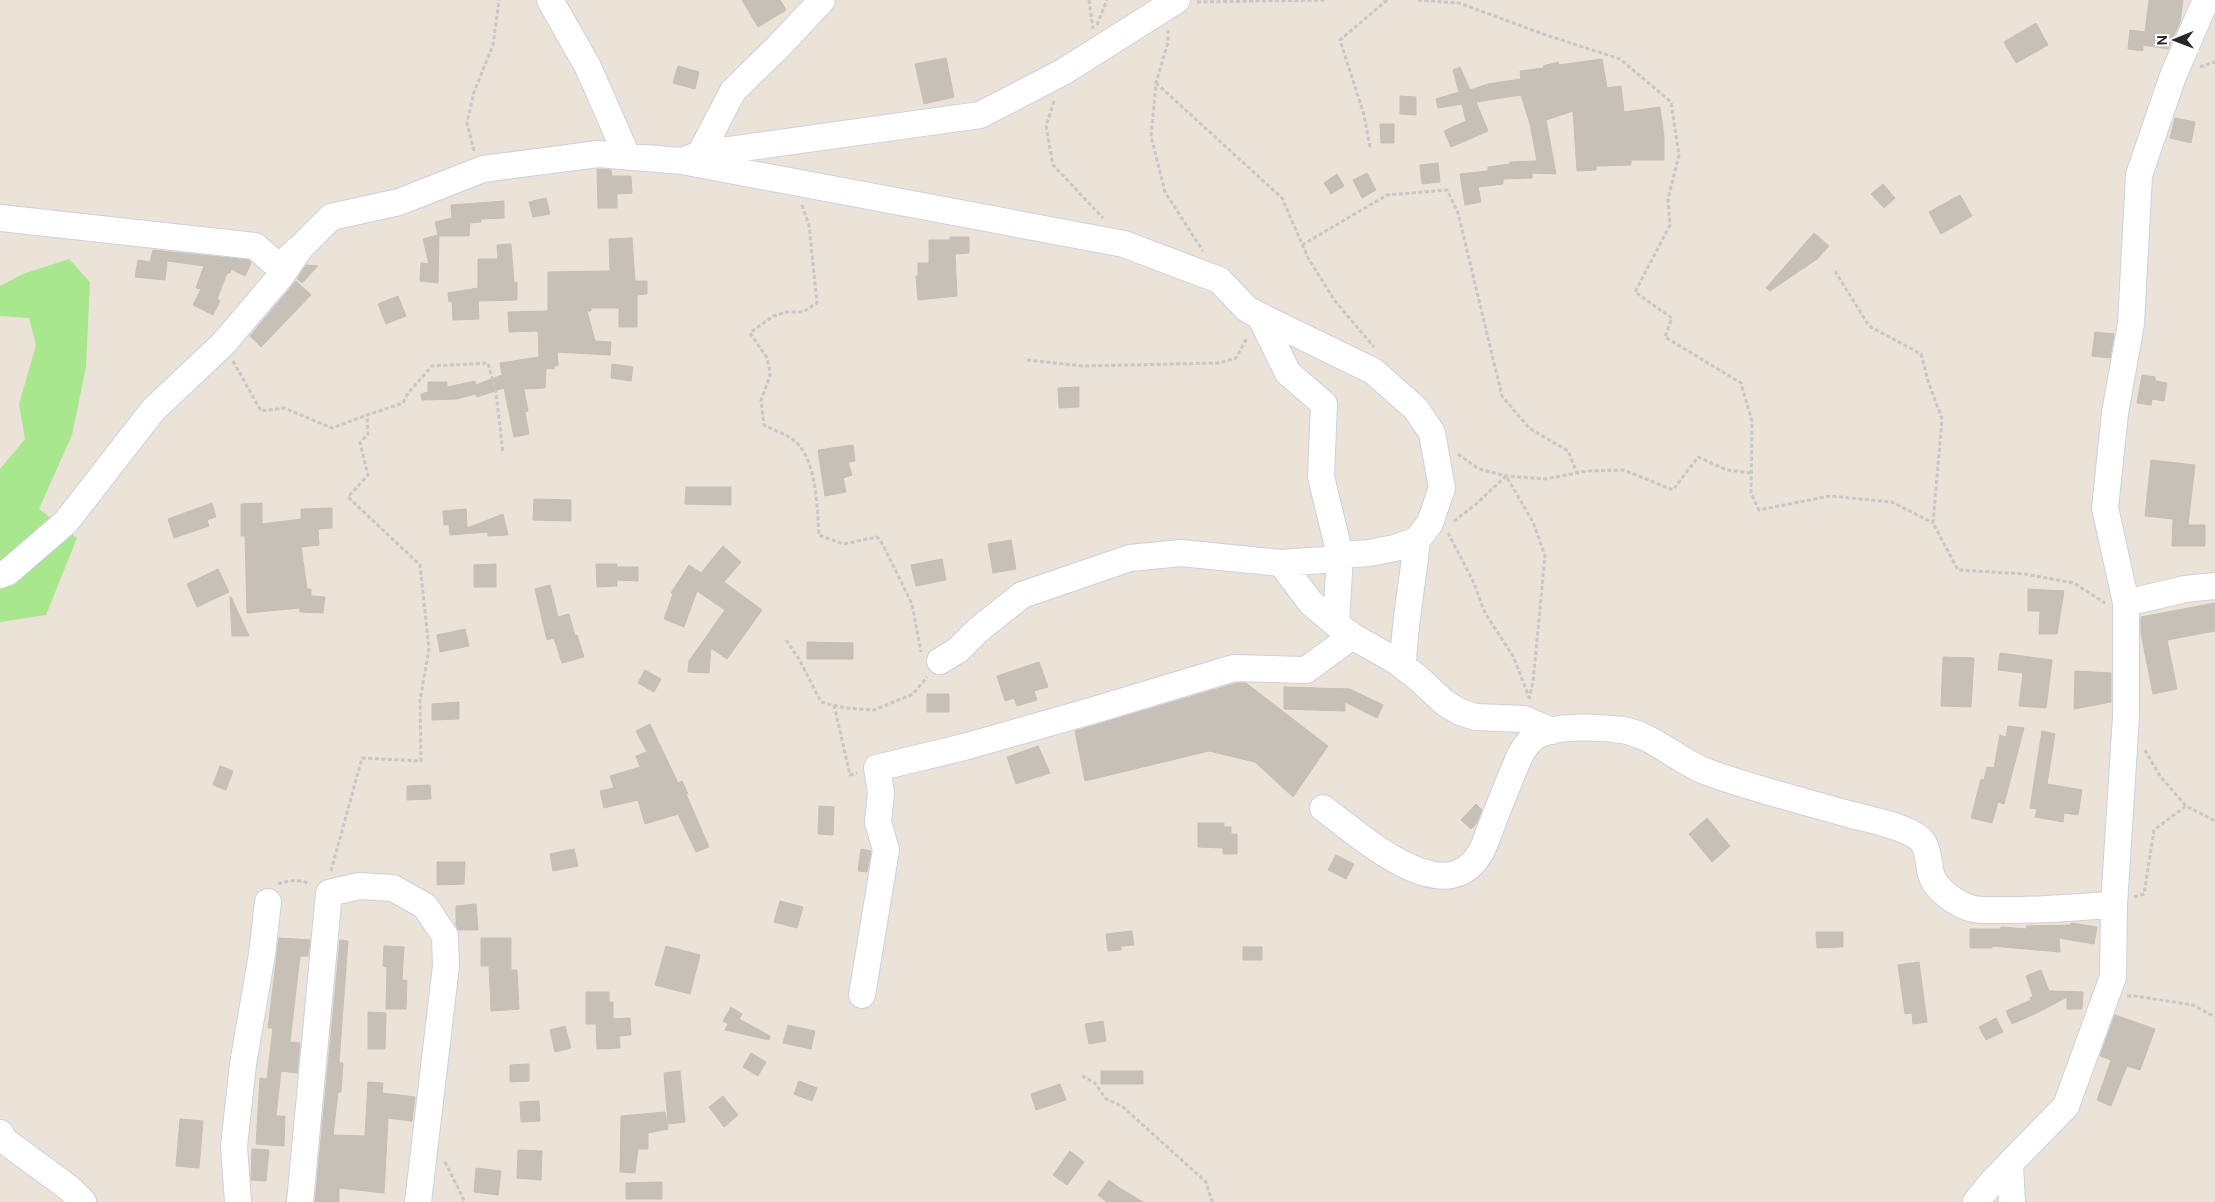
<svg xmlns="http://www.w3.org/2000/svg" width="2215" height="1202" font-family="'DM Sans',sans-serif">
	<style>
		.green { fill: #a9e78e }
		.building { fill: #c6c0b7; stroke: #c6bfb1 }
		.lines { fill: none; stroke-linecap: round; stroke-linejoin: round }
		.minor-casing { stroke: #cccfe2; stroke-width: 28 }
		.path { stroke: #c7c7c7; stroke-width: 3; stroke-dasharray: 4 2.5; stroke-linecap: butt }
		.minor { stroke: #fff; stroke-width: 26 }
	</style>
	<rect width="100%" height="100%" fill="#ebe3d7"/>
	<path class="green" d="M69 259 90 282 86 367 72 435 39 509 77 538 46 615 0 622V469L25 439 19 404 36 345 29 318 0 316V286L23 274Z"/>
	<path class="building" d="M742 0H780L786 10 758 27Z
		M2149 0H2183L2180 22 2168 49 2143 45V51L2128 49 2130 30 2145 32Z
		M2036 23 2048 45 2016 63 2004 42Z
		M946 58 954 97 924 104 915 64Z
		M1602 59 1607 88 1621 86 1624 112 1660 107 1664 137V160H1631V165L1596 166V170L1577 171 1573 111 1546 120 1556 174 1532 173V178L1503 179V184L1478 187 1481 202 1465 205 1460 174 1488 171V167L1510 164V162L1537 161 1530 124 1521 95 1476 102 1488 131 1451 147 1444 131 1466 121 1462 104 1438 108 1436 99 1459 92 1453 70 1460 67 1470 90 1488 84 1521 79 1520 71 1544 68 1543 66 1558 62 1559 65Z
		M678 66 699 72 695 89 673 83Z
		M1400 96 1416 97V115L1400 114Z
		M2175 118 2195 122 2191 143 2170 138Z
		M1380 124H1394V143H1381Z
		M1438 163 1440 182 1422 184 1420 165Z
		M597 169 611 170 612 176H631L632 193 617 194V208H598Z
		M1367 173 1376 190 1362 198 1353 180Z
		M1337 174 1344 186 1331 194 1324 183Z
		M1883 184 1895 198 1884 208 1871 194Z
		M1960 195 1972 216 1941 234 1929 212Z
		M546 198 550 214 533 217 529 202Z
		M504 201V218L481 219V222L470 223 469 236H439L438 283 420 281 421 263 429 264 423 239 438 235 435 222 452 218 451 205Z
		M1814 233 1829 246 1817 259 1770 291 1766 288Z
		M950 237H969V253L955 254 957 296 918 300 916 276H918V263H929V240H950Z
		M632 238 635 281H647V294L637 295V327H619V308H591V311H587L595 341 611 342 610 355 557 352 558 366H554V369L546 368 545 388 524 389 528 411 525 412 529 434 514 437 504 388 477 397 476 394 457 399 422 400 421 394 428 392V382H447V387L475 381 476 385 502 375 500 363 539 357 538 331 509 332 508 312 548 311V272L610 271 609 239Z
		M511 244 514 283 517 282V300L478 301 479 319 453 320 452 301 449 302 448 293 478 288V259H498L497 245Z
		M153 250 249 260 251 263 245 276 231 269 230 273H227L217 299 220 301 213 315 193 305 201 289 196 288 204 266 167 261 165 280 135 277 138 260 150 262Z
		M306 265 318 266 302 283 297 279Z
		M296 281 311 295 261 347 250 336Z
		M398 296 406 316 386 324 378 304Z
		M2095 332 2114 334 2110 358 2092 356Z
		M612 364 633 367 631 381 611 378Z
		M2142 375 2155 377V381L2167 383 2164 401 2152 399 2151 405 2137 403Z
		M1079 387V407L1059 408 1058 388Z
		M853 445 855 461 848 462 852 475 843 478 846 492 825 496 818 450Z
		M2151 460 2195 465 2188 525H2205V546H2172L2173 519 2145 516Z
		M686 487H731V505L685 504Z
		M534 499 571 500V521L533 520Z
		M212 503 216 517 207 520 209 526 174 538 168 519Z
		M262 503V524L301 519V509L332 508V528L318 529 319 545 301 547 307 589H311V596L325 597 323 613 300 612V608L247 613 245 536H241V504Z
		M466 509 467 528 503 514 508 535 488 536V532L450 535 449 525H444L443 511Z
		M1011 540 1016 569 993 573 988 544Z
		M723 546 741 562 724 582 762 610 727 659 711 648 709 673 688 672 689 661 725 610 697 591 684 627 664 619 673 594 671 593 689 565 701 573Z
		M942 559 946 580 916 586 911 565Z
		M496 564V587H474V565Z
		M596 564H617V567H638V581L617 580V586L597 587Z
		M218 569 229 592 197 607 187 584Z
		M550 585 558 617 569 614 575 636 577 635 584 657 562 663 554 638 547 640 535 589Z
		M2028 589 2064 591 2057 634H2039L2040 611H2028Z
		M230 597H231L249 636H232Z
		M2215 603V631L2167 640 2177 689 2153 694 2141 633V617Z
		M465 629 469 646 440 652 437 635Z
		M807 642 853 643V659H807Z
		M2000 653 2052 660 2046 708 2019 706 2023 673 1998 670Z
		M1943 657 1974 658 1971 707 1941 706Z
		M1039 662 1048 687 1034 691 1037 700 1017 706 1014 698 1005 701 997 676Z
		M645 670 661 679 654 692 638 683Z
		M2075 671 2111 673V702L2074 709Z
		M1237 683H1246L1328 746 1293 797 1255 762 1209 751 1085 781 1075 731Z
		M1284 687 1350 689 1383 705 1377 718 1345 702V711L1284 709Z
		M927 694H949V712H927Z
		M459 702V719L432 720V704Z
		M650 724 678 783 682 781 688 794H686L709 847 696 852 678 814 645 824 638 800 604 808 600 791 614 788 610 776 640 767 636 756 647 752 636 731Z
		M2008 726 2024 728 2004 804 1998 802 1992 823 1971 818 1981 779 1984 780 1987 767 1994 768 2000 735 2006 737Z
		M2042 731 2055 734 2047 784 2082 790 2078 815 2064 813 2063 822 2035 817 2037 809 2030 808Z
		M1038 746 1050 773 1016 784 1007 757Z
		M220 766 233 771 226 790 213 785Z
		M430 785 431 799 407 800V786Z
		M1476 804 1482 810 1476 824 1471 829 1461 820Z
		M819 806 834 807 833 835 818 834Z
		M1707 818 1730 846 1712 862 1689 834Z
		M1198 823H1224V827H1231V834H1237V854H1223V848L1198 847Z
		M574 849 578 866 553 871 550 854Z
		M861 849 871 851 867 872 858 871Z
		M1336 855 1354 864 1346 879 1328 870Z
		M437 862H465L464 884 437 885Z
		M780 901 803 907 797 928 774 922Z
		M476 904 478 930H458L456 925V906Z
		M2071 923 2097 927 2094 944 2059 938 2060 952 1992 946V948H1970V929H2001V927L2026 929 2027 926 2070 925Z
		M1132 931 1134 945 1121 946V950L1108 951 1106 934Z
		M1816 932H1843V947L1817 948Z
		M279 938 310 940 308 956H300L290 1042 300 1043 297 1073 281 1071 276 1116H285L284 1146 256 1144 260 1078 267 1079 273 1028H268Z
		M481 938H511V970H517L519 1009 491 1011 489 966H481Z
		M340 940 348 941 339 1063H343L341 1092H338L333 1135 365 1136 368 1082 383 1083 382 1093 415 1097 412 1121 388 1118 384 1193 339 1188V1202H315Z
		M384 946 404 947 402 980H407L406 1009H386L387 967 383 966Z
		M666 946 700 955 690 994 655 985Z
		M1243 947H1262V960H1243Z
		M1919 962 1927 1022 1913 1024 1912 1013 1905 1014 1898 965Z
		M2041 970 2049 991 2083 992 2082 1009H2067V997L2039 1012 2012 1024 2006 1011 2031 1000 2030 998 2033 996 2026 976Z
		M586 992H609V1002H613V1019L630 1018 631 1035 619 1036 620 1048 597 1049 596 1024H586Z
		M731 1007 742 1014 739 1019 770 1036 769 1040 725 1030 728 1024 723 1021Z
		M368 1012 386 1013 385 1049H368Z
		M2115 1015 2155 1029 2140 1070 2127 1066 2111 1106 2097 1100 2111 1060 2100 1056Z
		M1996 1018 2003 1032 1986 1040 1979 1027Z
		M1103 1021 1106 1041 1089 1044 1085 1024Z
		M788 1025 815 1031 811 1049 783 1043Z
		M565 1026 571 1048 555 1052 550 1030Z
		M751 1053 766 1062 758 1076 743 1067Z
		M529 1064V1081L510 1082V1065Z
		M680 1071 685 1122 668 1124 664 1073Z
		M1101 1071H1143V1084H1101Z
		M799 1081 817 1088 812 1101 794 1094Z
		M1060 1084 1066 1100 1036 1110 1031 1094Z
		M723 1096 738 1115 724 1127 709 1107Z
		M539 1101 540 1121 521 1122 520 1102Z
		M665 1112 668 1129 648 1133V1149H638L635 1173 620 1172 621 1116Z
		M180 1119 203 1121 199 1168 176 1166Z
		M252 1149 269 1150 266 1181 251 1180Z
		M518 1150 542 1151 541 1180 517 1178Z
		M1070 1151 1084 1162 1067 1185 1053 1175Z
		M476 1168 501 1171 498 1195 474 1192Z
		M1109 1180 1118 1187 1143 1202H1107L1098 1195Z
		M662 1182V1199H626V1183Z"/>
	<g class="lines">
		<g class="minor-casing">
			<path id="minor" d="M550 0 588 67 627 156
				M700 154 733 91 779 46 822 0
				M682 161 1124 244 1219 280 1247 309 1260 316 1288 373 1324 404 1321 477 1340 555 1336 624 1352 636 1306 670 1234 668 1091 711 964 747 877 768 881 793 878 822 886 850 862 995
				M0 218 255 246 279 267 297 250
				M1260 316 1373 371 1416 409 1432 433 1442 488 1430 523 1417 540 1395 548 1369 553 1340 555 1324 560 1281 563
				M0 575 8 572 66 522 153 410 223 344 280 277 300 248 331 217 399 202 483 169 598 154 682 161 700 154 980 115 1063 72 1177 0
				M2126 603 2185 589 2215 586
				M1352 636 1396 661 1418 678 1445 703 1460 712 1476 717 1524 719 1552 731
				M940 661 958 650 978 630 1022 595 1130 558 1181 553 1281 563 1311 603 1336 624
				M1403 666C1404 624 1413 582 1417 540
				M1323 808C1357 833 1443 913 1479 855 1485 847 1487 836 1491 827 1500 803 1510 779 1520 755 1525 747 1530 738 1540 734 1561 725 1600 727 1622 730 1654 735 1677 761 1707 772 1754 789 1803 801 1852 815 1869 819 1907 827 1920 839 1929 847 1928 863 1931 874 1935 889 1956 904 1970 908 1980 911 1990 910 2000 910 2038 911 2076 907 2114 905
				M0 1133 5 1141 69 1188 83 1202
				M2010 1165 2012 1202
				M238 1202 234 1146 243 1064 262 954 268 902
				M300 1202 329 893 359 886 393 888 425 906 445 936 446 966 418 1202
				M1976 1202 1993 1181 2066 1106 2113 977 2114 905 2126 716V603L2105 508 2115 413 2131 324 2139 175 2173 76 2206 0"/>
		</g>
		<path class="path" d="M1089 0 1093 29
			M1418 0 1459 3 1543 34 1620 59 1671 102 1679 155 1668 199 1670 225 1635 292 1672 318 1665 337 1741 383 1752 421 1751 493 1759 510 1830 496 1892 502 1933 523
			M1197 2 1324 0
			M1097 25 1107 0
			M1168 30V42L1156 83 1151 136 1165 192 1203 251
			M2200 67 2215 62
			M1156 83 1282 198 1308 258 1335 301 1374 347
			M1054 101 1046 126 1053 165 1103 218
			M1370 147 1364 115 1340 40 1387 0
			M474 151 467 123 474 92 493 45 499 0
			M802 205 809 225 817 303 803 312H787L773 316 750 333 766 356 769 366 770 376 761 400 764 425C773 430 784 433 792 439 817 456 817 507 819 535L843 544 877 537 883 545 912 604 921 652
			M1302 245 1387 195 1447 190 1458 213 1502 396 1529 428 1568 451 1577 473
			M1835 271 1869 326 1921 354 1928 381 1942 419 1933 523 1958 570 2025 574 2074 583 2105 603
			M1027 360 1083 366 1219 363 1236 358 1247 338
			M233 361 261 411 284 408 332 428 367 415
			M1458 454 1479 469 1506 476 1545 479 1587 471 1624 470 1673 490 1698 457 1727 470 1751 473
			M1454 521 1475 505 1506 476 1533 522 1545 556 1533 682 1529 699
			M1448 533 1473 581 1485 613 1513 656 1529 697
			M786 640 799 659 821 702 845 708 874 710 913 694 927 677
			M834 705 850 775 857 773
			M2145 750 2160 776 2186 806
			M331 871 362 758 421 761 420 700 429 649 420 565 348 497 368 475 360 443 368 434 367 415 403 403 408 393 432 366 488 363 496 393 503 453
			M278 884C289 880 300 879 310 884
			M2134 897 2144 894 2154 830 2186 806 2215 821
			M2127 996H2135L2193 1005 2215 1017
			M1082 1076 1095 1083 1105 1098 1123 1107 1206 1182 1212 1202
			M445 1162 465 1202"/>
		<use href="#minor" class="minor"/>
	</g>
	<g transform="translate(2175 40) rotate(269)" stroke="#ffffff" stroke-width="4" paint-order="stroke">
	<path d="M0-4L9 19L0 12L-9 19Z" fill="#272727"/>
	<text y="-8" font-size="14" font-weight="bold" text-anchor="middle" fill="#272727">N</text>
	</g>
</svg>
